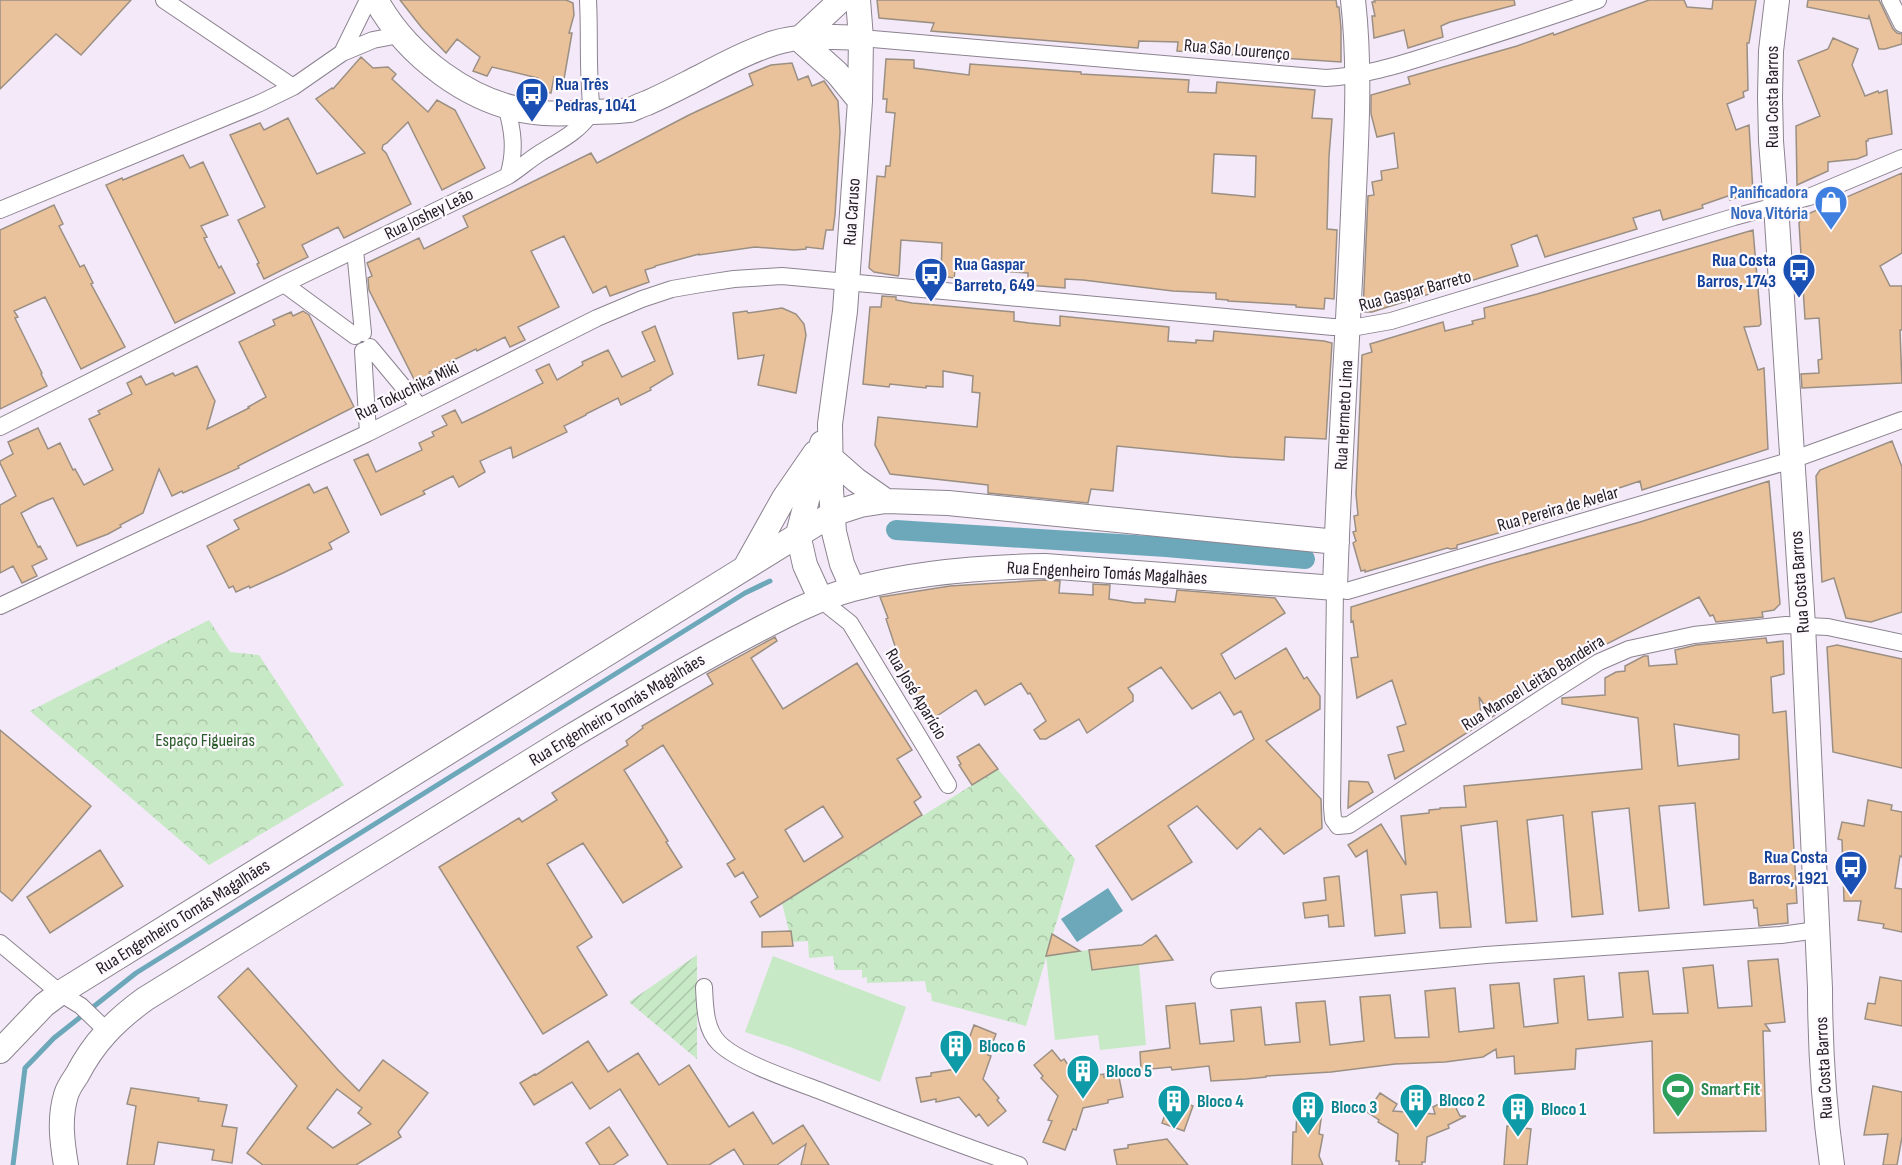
<svg xmlns="http://www.w3.org/2000/svg" width="1902" height="1165" font-family="'Sofia Sans Condensed',sans-serif">
	<style>
		.grass { fill: #c7e9c5 }
		.forest { fill: url(#forest-crowns) }
		.garden { fill: url(#garden-furrows) }
		.water { fill: #6da8ba }
		.lines { fill: none; stroke-linecap: round; stroke-linejoin: round }
		.stream { stroke: #6da8ba; stroke-width: 5 }
		.canal { stroke: #6da8ba; stroke-width: 20 }
		.building { fill: #e9c29c; stroke: #9b8f83; stroke-width: 1.5; fill-rule: evenodd }
		.street-casing { stroke: #8c8390; stroke-width: 18 }
		.secondary-casing { stroke: #8c8390; stroke-width: 26 }
		.street { stroke: #fff; stroke-width: 16 }
		.secondary { stroke: #fff; stroke-width: 24 }
		.labels { text-anchor: middle; dominant-baseline: central; stroke-width: 4.5; stroke-linejoin: round; paint-order: stroke }
		.street-label { font-size: 18px; fill: #201c22; stroke: #fdf9ff }
		.transit-label { font-size: 18px; font-weight: bold; fill: #164399; stroke: #fdf9ff; text-anchor: start }
		.shop-label { font-size: 18px; font-weight: bold; fill: #366cbe; stroke: #fdf9ff; text-anchor: end }
		.park-label { font-size: 18px; fill: #295b28; stroke: #fdf9ff }
		.culture-label { font-size: 18px; font-weight: bold; fill: #0d838f; stroke: #fdf9ff; text-anchor: start }
		.leisure-label { font-size: 18px; font-weight: bold; fill: #27864d; stroke: #fdf9ff; text-anchor: start }
	</style>
	<defs>
		<pattern id="forest-crowns" width="20" height="18" patternUnits="userSpaceOnUse" patternTransform="scale(1.5)"><rect width="20" height="18" fill="#c7e9c5"/><path d="M2 6a3 3 0 1 1 6 0M12 15a3 3 0 1 1 6 0" fill="none" stroke="#abc7a9"/></pattern>
		<pattern id="garden-furrows" width="10" height="10" patternUnits="userSpaceOnUse" patternTransform="scale(1.5)"><rect width="10" height="10" fill="#c7e9c5"/><path d="M-1 1l2-2M0 10L10 0M9 11l2-2" fill="none" stroke="#abc7a9"/></pattern>
	</defs>
	<rect width="100%" height="100%" fill="#f3e9f8"/>
	<path class="grass" d="M1089 950 1092 970 1139 964 1146 1045 1100 1050 1098 1035 1055 1040 1046 955Z
		M773 956 906 1007 880 1082 790 1047 745 1032Z"/>
	<path class="forest" d="M209 620 230 652 259 655 344 785 209 865 30 711Z
		M998 769 1075 859 1026 1026 932 1001 931 993 927 992 925 981 867 983V977L862 978V970H835L833 956 809 958 808 941 792 942 791 931H789L782 903Z"/>
	<path class="garden" d="M697 955V1059L629 1002Z"/>
	<path class="water" d="M1108 888 1123 911 1077 942 1061 919Z"/>
	<g class="lines">
		<path class="stream" d="M13 1165 25 1068 54 1038 136 973 745 593 770 581"/>
		<path class="canal" d="M896 530 1166 547 1305 559"/>
	</g>
	<path class="building" d="M0 0H131L81 55 56 34 0 89Z
		M400 0H566L573 3 574 15 569 33H572L564 79 554 77 551 93 536 92 538 78 492 67 487 76 473 71 480 57 457 39 446 53 422 28Z
		M877 0H1336L1337 7H1339L1341 28V62L1177 51 1178 42 1139 41 1138 48 931 31 934 23 879 18Z
		M1374 0H1514L1515 5 1450 22 1441 26 1443 37 1408 48 1404 30 1374 38 1372 16H1375L1372 2H1375Z
		M1649 0H1684L1687 7 1712 9 1713 0H1756L1749 43H1747L1748 90 1743 92 1744 97 1727 104 1736 130 1749 125 1753 192 1730 200 1728 196 1702 205 1703 208 1663 220 1660 210 1633 218 1637 229 1545 257 1537 235 1511 245 1518 266 1372 312H1363L1368 196 1374 195 1372 182 1382 180 1381 171 1398 168 1394 133 1377 137 1371 114V95L1410 84 1408 77 1517 46 1553 33 1554 35Z
		M1808 0H1879L1893 29 1897 33 1902 34V44L1885 49H1879L1869 16 1868 19 1807 7Z
		M1833 38 1858 49 1852 65 1865 96 1878 91 1879 93 1887 90 1892 134 1868 139V141H1866L1867 155 1857 159 1828 162V171L1797 185 1796 126 1820 116 1798 61 1828 49Z
		M361 57 373 68 388 67 396 74 392 79 428 112 437 100 455 110 485 168 442 190 408 122 387 143 383 145 382 149 386 153 411 204 344 238 338 227 302 245 308 257 264 279 257 264 259 263 238 220 265 207 230 135 260 123 264 130 288 118 317 174 365 153 316 99 332 88 333 89Z
		M886 59 914 60V68L969 75 970 64 1066 71 1081 72V74L1189 80 1188 92 1216 93 1217 82 1315 90 1312 118 1332 119 1329 156 1327 229 1337 230 1334 299 1325 298 1324 309 1296 307V305L1228 301V300L1216 299V293L1173 291 1083 280 1065 279V288L1028 285V273L984 270 985 266 956 264 954 278 941 276 942 243 901 240 899 274 898 276 874 272 869 268 877 176 885 177 886 166H890L895 113 886 112 887 99H883ZM1214 154 1256 156 1255 197 1212 193Z
		M792 63 798 80 808 76 812 86 824 81 838 101 840 132 835 215 833 230H826L823 249 806 247V249L794 250 755 247 699 255V254L655 266V267L645 270 649 282 610 296 606 286 593 293 564 236 531 251 559 307 518 327 525 340 510 347 505 337 477 351 476 349 429 372 435 384 420 391 369 290 368 278 372 276 367 263 419 238 424 249 468 227 463 216 591 153 597 163 689 115 753 85 749 74 771 65Z
		M183 155 190 168 203 162 228 215 201 226 207 237 204 238 219 268 221 266 235 293 175 323 106 185 122 178 123 180Z
		M1902 173V253L1880 266 1890 286H1902V330H1900L1902 383 1802 388 1801 374 1819 373 1818 360 1822 359 1819 318 1805 319 1799 223 1803 216Z
		M54 205 63 224 59 226 80 267 84 265 93 283 91 284 125 347 81 369 45 297 14 311 18 317 15 318 42 373 41 374 47 386 0 409V230Z
		M1753 230 1761 324 1759 326 1744 327 1758 370 1764 368 1768 449 1642 490 1640 481 1613 490 1615 499 1457 545V548L1451 549 1447 548 1365 572V570L1361 571 1353 543 1356 541 1353 532 1356 531 1354 516 1358 515 1356 494 1362 355 1372 352 1370 344 1443 322 1445 331 1473 324 1472 321 1485 318 1484 308 1537 294Z
		M882 296 896 297V300L912 303 1014 312V321L1029 323 1060 326V316L1169 327 1168 341 1196 343V340L1213 341 1214 331 1324 341 1332 343 1326 439 1285 437 1284 460 1231 457 1117 446 1113 491 1091 489 1088 503 988 493V485L890 474 875 445 878 417 977 427 980 393 972 392 973 376 943 371V387L926 386V388L890 384 889 387 863 384 870 307H881Z
		M782 308 796 314 804 324 806 335 796 393 758 385 764 355 738 359 733 313 747 311 748 313Z
		M303 311 309 315 354 407 238 466 239 468 183 493 182 491 172 496 159 469 143 513 120 525 121 527 108 534 77 546 53 498 38 504 21 513 38 547 40 546 47 559 32 566 37 576 22 583 13 566 0 573V505L16 496 0 463V461L13 454 8 442 38 428 48 449 60 443 73 470 75 469 84 485 113 470 89 419 100 414 98 411 132 394 127 383 141 376 146 385 173 373 175 376 197 366 215 401 207 429 249 408 248 407 266 397 239 342 275 325 273 320 291 312 293 316Z
		M655 326 673 374 650 388 651 390 621 405 618 398 586 414V415L564 426 567 432 513 458 511 447 480 461 485 472 459 487 453 476 423 491 425 494 381 515 354 460 368 454 376 472 422 450 419 443 434 436 432 432 447 425 442 416 455 410 462 423 483 413 543 383 536 370 549 364 557 380 583 365 582 362 608 350 622 377 655 361 642 332Z
		M1892 441 1902 467V612L1871 622 1846 618 1834 578 1822 582 1816 476 1820 470Z
		M1769 481 1780 604 1774 610 1762 612 1763 617 1716 622 1713 615 1710 616 1699 597 1522 687 1525 695 1492 717 1479 697 1482 723 1395 779 1388 755 1404 751 1397 727 1406 724 1392 680 1357 698 1351 658 1358 657 1353 621 1351 622V607L1487 565 1640 522Z
		M309 484 314 493 327 487 349 532 329 543 332 549 283 573 250 588 249 586 236 592 233 586 229 588 207 546 239 529 234 520Z
		M1045 580 1060 581 1059 593 1077 594 1093 595V584L1110 585 1109 599 1135 603H1145V599L1175 602 1177 590 1275 598 1285 613 1221 654 1235 679 1286 648 1304 679 1307 677 1320 696V709L1266 741 1321 799 1322 828 1284 854 1260 828 1237 849 1197 806 1168 826 1192 862 1132 900 1096 846 1254 739 1241 711 1234 715 1220 692 1192 709 1161 667 1128 688 1133 695V701L1087 733 1079 719 1046 739H1040L1034 730 1046 721 1030 693 1028 694 1021 683 985 705 976 690 931 720 906 679 886 619 888 618 880 597 950 586Z
		M775 637 777 641 751 658 783 709 857 663 912 750 897 759 921 797 914 802 922 815 760 917 751 902 758 897 743 872 735 877 727 864 735 859 663 745 624 770 668 841 666 842 682 867 623 903 583 843 547 864 592 937 577 947 607 995 543 1034 439 867 519 818 522 822 557 800 552 793 628 745 626 741 643 728 642 726 713 684 707 674ZM823 806 843 837 804 862 785 830Z
		M1766 638 1767 643 1783 641 1784 674 1771 677 1773 713 1786 711 1797 903 1787 904 1788 923 1759 926 1757 908H1754L1753 900 1704 905 1695 803 1659 806 1669 908 1639 911 1629 808 1592 812 1603 914 1572 917 1563 815 1527 820 1537 921 1506 923 1497 821 1461 826 1471 927 1440 928 1437 892 1424 893 1401 895 1405 933 1375 936 1367 850 1356 857 1348 845 1381 824 1406 865 1401 816 1429 813V810L1440 809V808L1466 807 1464 786 1642 769 1638 718 1562 704V698L1605 695V678L1616 672 1625 671V666L1644 656H1648L1649 666 1677 664 1675 650 1696 645ZM1674 724 1739 735V759L1678 766Z
		M1837 645 1902 659V768L1833 752 1827 647Z
		M0 730 91 806 12 901 0 891Z
		M979 744 998 769 972 785 959 765 961 764 957 757Z
		M1349 781 1368 782 1373 792 1348 808Z
		M1868 800 1892 805 1891 810 1902 812V857L1900 856 1895 888 1902 889V932L1883 928 1884 924 1858 920 1861 901H1844L1842 840 1838 839 1842 822 1864 826Z
		M100 850 123 886 50 933 27 897Z
		M1339 876 1344 926 1329 927 1328 915 1305 918 1303 903 1326 900 1324 878Z
		M791 931 793 946 762 947V932Z
		M1052 934 1080 951 1046 956Z
		M1156 935 1173 960 1092 970 1089 950 1142 945Z
		M1778 959 1785 1022 1765 1024 1770 1031H1763L1766 1131 1654 1133 1652 1041 1576 1049 1575 1069 1515 1074 1514 1056 1497 1058 1496 1049 1483 1057 1445 1062 1395 1064 1331 1072 1266 1076V1077L1246 1079 1211 1081 1209 1066 1172 1070 1171 1067 1141 1070 1140 1052 1170 1048 1166 1006 1195 1003 1200 1044 1234 1041 1231 1010 1261 1007 1265 1045 1300 1042 1296 1003 1325 1001 1330 1045 1364 1041 1360 997 1390 995 1395 1038 1429 1037 1425 991 1455 988 1459 1032 1494 1028 1490 985 1519 983 1524 1027 1558 1023 1554 979 1584 976 1588 1020 1623 1017 1619 973 1648 971 1653 1014 1688 1013 1683 968 1713 965 1718 1008 1752 1006 1748 961Z
		M248 968 338 1070 359 1091 383 1060 428 1093 398 1132 401 1137 356 1165H263L247 1153 297 1086 218 997ZM337 1089 362 1108 358 1113 371 1124 333 1148 307 1128Z
		M1880 977 1902 981V1026L1865 1019 1868 1003 1875 1004Z
		M974 1025 996 1034 988 1055 991 1056 983 1079 999 1098 997 1100 1006 1111 988 1126 979 1114 976 1117 959 1097 936 1102V1099L921 1102 916 1078 931 1076V1073L956 1069 963 1046 966 1047Z
		M588 1041 608 1072 638 1053 659 1085 689 1065 729 1127 753 1112 773 1144 803 1125 829 1165H801L806 1144 777 1165H744L734 1149 709 1165H668L620 1089 590 1109 572 1082 534 1105 520 1083 535 1074 536 1075Z
		M1052 1050 1061 1061 1064 1059 1077 1078 1104 1074V1077L1113 1075 1119 1077 1123 1097 1108 1100V1103L1083 1108 1076 1130 1073 1129 1065 1150 1043 1142 1052 1121 1048 1120 1058 1096 1041 1078 1043 1076 1034 1065Z
		M1873 1086 1902 1092V1137L1897 1165H1883L1888 1134 1864 1135Z
		M131 1088 199 1098 198 1101 227 1105 222 1126 237 1128 232 1163 212 1160 214 1150 158 1142 154 1165H127L136 1106 127 1104Z
		M1380 1093 1397 1104 1393 1111 1435 1114 1433 1107 1451 1098 1460 1116H1466L1448 1125 1449 1128 1427 1137 1425 1162H1422V1165H1399V1161H1396L1398 1134 1378 1122 1379 1120 1367 1112Z
		M1171 1098 1193 1106 1184 1131 1162 1123Z
		M1297 1111 1322 1112 1319 1134 1323 1135 1319 1156 1323 1165H1292L1293 1132H1296Z
		M1507 1126 1531 1129 1527 1165H1504Z
		M609 1127 628 1155 613 1165H600L586 1143Z
		M1167 1139 1188 1165H1117L1114 1150 1128 1148V1145Z"/>
	<g class="lines">
		<g class="street-casing">
			<path id="street" d="M164 0 293 87
				M1890 0 1902 24
				M861 38 1326 78C1368 76 1407 62 1446 50 1497 34 1548 18 1598 0
				M342 53 368 0
				M506 106C513 130 516 151 508 176
				M0 210 260 103 293 87 342 53 373 40 399 35
				M355 250 363 333
				M284 284 355 336
				M370 347 420 407
				M363 351 368 433
				M1902 420 1792 460 1347 591 1335 588 1332 807 1333 819 1338 826 1349 825 1550 693 1599 662 1629 649 1694 635 1786 625 1828 627 1902 643
				M0 427 284 284 508 176C519 169 529 160 540 153 561 140 577 133 592 112 587 75 590 37 588 0
				M821 600 850 623 948 785
				M0 606 368 433 597 318 642 299 672 289 701 284 734 279 782 276 1333 327H1357L1391 321 1734 217 1809 197 1902 158
				M0 943 60 993 81 1006 107 1031
				M1219 980 1486 955 1781 935 1817 930
				M704 987C705 1007 705 1029 719 1043 738 1062 791 1080 818 1090 884 1116 951 1142 1019 1165"/>
		</g>
		<g class="secondary-casing">
			<path id="secondary" d="M376 0C407 56 470 104 534 112 554 115 574 113 593 112 605 111 618 112 630 110 635 108 641 105 647 103 665 95 682 86 700 77 724 64 749 51 774 43 801 34 834 37 861 38
				M1777 0 1771 51 1770 97 1771 141 1776 205 1803 625 1820 988C1820 1047 1824 1107 1832 1165
				M799 39 837 73 860 101
				M799 39 841 0
				M831 458 856 480 886 501
				M747 564 784 498 815 453
				M853 589 842 564 834 532 831 490 830 424 845 311 860 101 861 38 858 0
				M821 600 805 565 798 534 822 443
				M0 1051 44 1005 60 993 832 514 860 505 886 501 948 503 1337 542
				M66 1165C62 1142 59 1118 66 1095 68 1088 73 1081 77 1075 94 1042 115 1021 145 999 285 913 425 826 565 740 622 706 679 672 737 641 775 621 812 600 853 589 916 572 980 567 1045 566L1335 588C1339 463 1348 339 1353 214 1356 142 1361 71 1353 0"/>
		</g>
		<use href="#street" class="street"/>
		<use href="#secondary" class="secondary"/>
	</g>
	<defs>
		<g id="bus-pin" transform="scale(1.725)"><path d="M0 17L-7.5 6A9.5 9.5 0 1 1 7.5 6Z" fill="#1a4fb4" stroke="#fdf9ff"/><path d="M-5-6H5V4H4V6H2V4H-2V6H-4V4H-5ZM-3.5-4V0h7V-4ZM-3.5 1.2v1.5H-2V1.2ZM2 1.2v1.5H3.5V1.2Z" fill="#fff"/></g>
		<g id="shop-pin" transform="scale(1.725)"><path d="M0 17L-7.5 6A9.5 9.5 0 1 1 7.5 6Z" fill="#3f7fe0" stroke="#fdf9ff"/><path d="M-5-2.5h2.3a2.7 3.5 0 0 1 5.4 0H5L5.5 6h-11ZM-1.5-2.5h3a1.5 2.3 0 0 0-3 0Z" fill="#fff"/></g>
		<g id="building-pin" transform="scale(1.725)"><path d="M0 17L-7.5 6A9.5 9.5 0 1 1 7.5 6Z" fill="#0f9aa8" stroke="#fdf9ff"/><path d="M-4-6H4V6H1V3H-1V6H-4ZM-2.5-4.3h1.7v1.8h-1.7ZM.8-4.3h1.7v1.8H.8ZM-2.5-1h1.7V.8h-1.7ZM.8-1h1.7V.8H.8Z" fill="#fff"/></g>
		<g id="stadium-pin" transform="scale(1.725)"><path d="M0 17L-7.5 6A9.5 9.5 0 1 1 7.5 6Z" fill="#2e9e5b" stroke="#fdf9ff"/><path d="M0-5a6.5 5 0 1 0 0 10a6.5 5 0 1 0 0-10ZM-3.5-1.8h7v3.6h-7Z" fill="#fff"/></g>
	</defs>
	<g fill-rule="evenodd">
		<use href="#bus-pin" x="532" y="94"/>
		<use href="#shop-pin" x="1831" y="202"/>
		<use href="#bus-pin" x="1799" y="270"/>
		<use href="#bus-pin" x="931" y="274"/>
		<use href="#bus-pin" x="1851" y="867"/>
		<use href="#building-pin" x="956" y="1046"/>
		<use href="#building-pin" x="1083" y="1071"/>
		<use href="#stadium-pin" x="1678" y="1089"/>
		<use href="#building-pin" x="1416" y="1100"/>
		<use href="#building-pin" x="1174" y="1101"/>
		<use href="#building-pin" x="1308" y="1107"/>
		<use href="#building-pin" x="1518" y="1109"/>
	</g>
	<g class="labels">
		<g class="street-label">
			<text transform="translate(1237 50) rotate(5)">Rua São Lourenço</text>
			<text transform="translate(1772 97) rotate(-90)">Rua Costa Barros</text>
			<text transform="translate(852 212) rotate(-86)">Rua Caruso</text>
			<text transform="translate(429 214) rotate(-26)">Rua Joshey Leão</text>
			<text transform="translate(1415 291) rotate(-15)">Rua Gaspar Barreto</text>
			<text transform="translate(407 391) rotate(-26)">Rua Tokuchika Miki</text>
			<text transform="translate(1344 415) rotate(-87)">Rua Hermeto Lima</text>
			<text transform="translate(1558 509) rotate(-16)">Rua Pereira de Avelar</text>
			<text transform="translate(1107 573) rotate(3)">Rua Engenheiro Tomás Magalhães</text>
			<text transform="translate(1800 582) rotate(-94)">Rua Costa Barros</text>
			<text transform="translate(1533 683) rotate(-32)">Rua Manoel Leitão Bandeira</text>
			<text transform="translate(916 694) rotate(59)">Rua José Aparício</text>
			<text transform="translate(617 710) rotate(-31)">Rua Engenheiro Tomás Magalhães</text>
			<text transform="translate(183 917) rotate(-32)">Rua Engenheiro Tomás Magalhães</text>
			<text transform="translate(1824 1068) rotate(-93)">Rua Costa Barros</text>
		</g>
		<g class="transit-label">
			<text x="555" y="84">Rua Três<tspan x="555" dy="21">Pedras, 1041</tspan></text>
			<text x="1776" y="260" text-anchor="end">Rua Costa<tspan x="1776" dy="21">Barros, 1743</tspan></text>
			<text x="954" y="264">Rua Gaspar<tspan x="954" dy="21">Barreto, 649</tspan></text>
			<text x="1828" y="857" text-anchor="end">Rua Costa<tspan x="1828" dy="21">Barros, 1921</tspan></text>
		</g>
		<g class="shop-label">
			<text x="1808" y="192">Panificadora<tspan x="1808" dy="21">Nova Vitória</tspan></text>
		</g>
		<g class="park-label">
			<text x="205" y="740">Espaço Figueiras</text>
		</g>
		<g class="culture-label">
			<text x="979" y="1046">Bloco 6</text>
			<text x="1106" y="1071">Bloco 5</text>
			<text x="1439" y="1100">Bloco 2</text>
			<text x="1197" y="1101">Bloco 4</text>
			<text x="1331" y="1107">Bloco 3</text>
			<text x="1541" y="1109">Bloco 1</text>
		</g>
		<g class="leisure-label">
			<text x="1701" y="1089">Smart Fit</text>
		</g>
	</g>
</svg>
